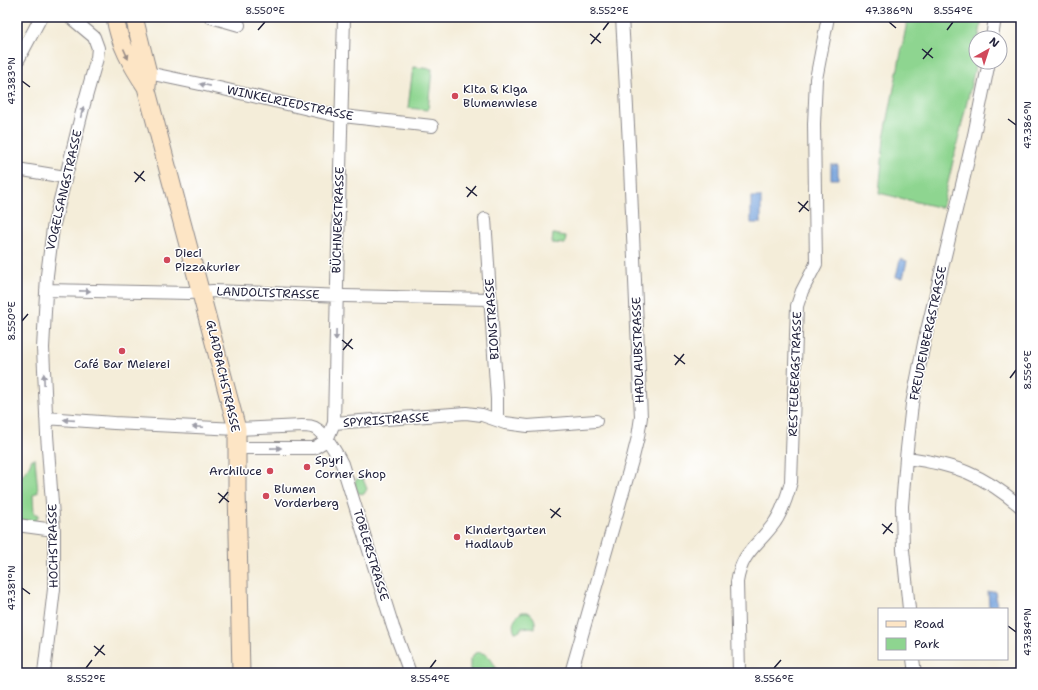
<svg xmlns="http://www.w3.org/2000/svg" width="1038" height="690" font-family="'Shantell Sans',sans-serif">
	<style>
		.green { fill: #8ed590; stroke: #587c66 }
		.water { fill: #72a0db; stroke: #4a618b }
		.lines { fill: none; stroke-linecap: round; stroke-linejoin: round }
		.street-casing { stroke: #8b888a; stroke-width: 14 }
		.secondary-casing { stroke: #8b888a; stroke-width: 19 }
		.street { stroke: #fff; stroke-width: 12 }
		.secondary { stroke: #fde5c5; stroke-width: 17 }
		.oneway { fill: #9a8d87 }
		.oneway2 { fill: #9c9ca7 }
		.ticks { fill: none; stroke: #22223b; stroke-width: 1.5 }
		.poi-dot { fill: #d1495b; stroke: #fff; stroke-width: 1.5 }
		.labels { text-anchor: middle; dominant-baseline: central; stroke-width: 3; stroke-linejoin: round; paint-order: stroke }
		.poi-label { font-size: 12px; fill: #22223b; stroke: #fff; text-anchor: start }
		.street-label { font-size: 12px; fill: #22223b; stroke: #fff }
		.neatline { fill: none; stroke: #22223b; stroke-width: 1.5 }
		.ticks-label { font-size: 10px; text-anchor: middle; fill: #22223b }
	</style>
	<rect width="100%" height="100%" fill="#fff"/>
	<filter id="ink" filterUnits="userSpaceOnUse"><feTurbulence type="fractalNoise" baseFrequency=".025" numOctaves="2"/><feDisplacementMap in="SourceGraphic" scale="8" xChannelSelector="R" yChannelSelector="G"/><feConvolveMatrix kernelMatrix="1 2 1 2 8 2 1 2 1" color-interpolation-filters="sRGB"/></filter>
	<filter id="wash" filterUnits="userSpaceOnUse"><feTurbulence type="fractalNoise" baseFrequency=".012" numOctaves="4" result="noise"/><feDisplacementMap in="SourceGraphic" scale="16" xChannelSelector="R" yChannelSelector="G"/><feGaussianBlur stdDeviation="0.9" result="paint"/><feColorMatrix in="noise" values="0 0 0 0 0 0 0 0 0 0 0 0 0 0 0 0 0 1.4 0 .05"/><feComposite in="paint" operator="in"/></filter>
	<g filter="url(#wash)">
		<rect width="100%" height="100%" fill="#f4edd9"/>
		<path class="green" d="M908 17H982L979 38H976V58L974 72 942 208 879 193 884 139Z
			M413 67 432 69 428 110 408 108Z
			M553 234 566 236 565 244 552 243Z
			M32 459H35L38 492 33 495 34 514H38V518L36 519 35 523 17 520V483L29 466Z
			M359 478 363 479 367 489 364 494 358 493 355 484V481Z
			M522 612H528C534 616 536 621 535 628L531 627 521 628 520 631 515 632C511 624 514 617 522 612Z
			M475 653C488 650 494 663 498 673H470V660Z"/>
		<path class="water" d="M831 165H838V179H831Z
			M751 197H761V223H751Z
			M900 259 907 261 903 278 896 277Z
			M995 591 997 606 989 607 988 592Z"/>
	</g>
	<g filter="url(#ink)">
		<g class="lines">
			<g class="street-casing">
				<path id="street" d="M211 17 239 25
					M992 38 995 17
					M17 62 41 17
					M148 73 219 88 334 115 432 126
					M17 169 65 177
					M485 219 497 399V420
					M46 290 189 293 213 291 344 296 490 299
					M46 418 114 423 237 429 302 426C308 426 313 426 318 430 328 438 336 452 342 464L393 627 410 673
					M334 423 337 285 344 17
					M237 448H314L327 440 334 423 466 413 482 415 505 423 528 426 596 421
					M906 458C955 464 984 475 1021 507
					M17 525 54 530
					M909 609 903 550 902 506 906 458 912 404 924 343 974 135 989 62
					M913 659 915 673
					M44 673 54 589V530L47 435 43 348 47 275 53 228 84 104 97 58 98 48 94 37 70 17
					M571 673 633 457 638 437 641 417 629 144 622 17
					M739 673 737 582C742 551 758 546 775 522 783 510 787 497 791 482L797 306 802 291 816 264 814 124 816 79 828 17
					M1020 673 1021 672"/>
			</g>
			<g class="secondary-casing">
				<path id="secondary" d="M115 17C119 44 132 66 146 87L237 429V489L241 673
					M134 17 148 73 147 87"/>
			</g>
			<use href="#street" class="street"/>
			<use href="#secondary" class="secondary"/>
		</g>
		<defs><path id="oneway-solid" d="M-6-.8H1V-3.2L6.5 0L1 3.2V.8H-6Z"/></defs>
		<use class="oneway" href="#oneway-solid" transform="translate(126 54) rotate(66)"/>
		<g class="oneway2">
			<use href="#oneway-solid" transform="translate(205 85) rotate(-169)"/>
			<use href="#oneway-solid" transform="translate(82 112) rotate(-76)"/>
			<use href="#oneway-solid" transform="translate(85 291) rotate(1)"/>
			<use href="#oneway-solid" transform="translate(336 335) rotate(91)"/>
			<use href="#oneway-solid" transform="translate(44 379) rotate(-92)"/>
			<use href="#oneway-solid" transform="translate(69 420) rotate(-176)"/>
			<use href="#oneway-solid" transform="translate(198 427) rotate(-177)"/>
			<use href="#oneway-solid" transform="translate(276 448) rotate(-1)"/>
		</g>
	</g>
	<path class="ticks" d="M889 22 896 28M258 30 265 22M603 30 609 22M947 30 953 22M590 34 601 43M591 44 600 33M922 49 933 58M923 59 932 48M22 81 30 87M1008 119 1016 125M134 172 145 181M135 182 144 171M466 187 477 196M467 197 476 186M798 202 809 211M799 212 808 201M22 321 28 314M342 340 353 349M343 350 352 339M674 355 685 364M675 365 684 354M1010 378 1016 370M218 493 229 502M219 503 228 492M550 509 561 517M551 518 560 508M882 524 893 533M883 534 892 523M22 588 30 594M1008 626 1016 632M94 646 105 655M95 656 104 645M86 668 92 660M430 668 436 660M774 668 781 660"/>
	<g class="poi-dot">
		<circle cx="455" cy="96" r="4"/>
		<circle cx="167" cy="260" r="4"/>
		<circle cx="122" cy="351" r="4"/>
		<circle cx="307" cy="467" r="4"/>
		<circle cx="270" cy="471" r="4"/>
		<circle cx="266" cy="496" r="4"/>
		<circle cx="457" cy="537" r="4"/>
	</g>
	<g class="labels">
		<g class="poi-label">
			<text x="463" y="89">Kita &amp; Kiga<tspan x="463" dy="14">Blumenwiese</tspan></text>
			<text x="175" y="253">Dieci<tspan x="175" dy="14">Pizzakurier</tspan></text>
			<text x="122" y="364" text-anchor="middle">Café Bar Meierei</text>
			<text x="315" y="460">Spyri<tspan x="315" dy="14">Corner Shop</tspan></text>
			<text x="262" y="471" text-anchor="end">Archiluce</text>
			<text x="274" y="489">Blumen<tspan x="274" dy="14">Vorderberg</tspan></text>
			<text x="465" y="530">Kindertgarten<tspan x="465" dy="14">Hadlaub</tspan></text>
		</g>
		<g class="street-label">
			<text transform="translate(290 103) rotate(12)">WINKELRIEDSTRASSE</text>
			<text transform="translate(64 190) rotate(-77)">VOGELSANGSTRASSE</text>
			<text transform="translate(338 220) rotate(-88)">BÜCHNERSTRASSE</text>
			<text transform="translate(268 293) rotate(2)">LANDOLTSTRASSE</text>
			<text transform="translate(492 319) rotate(-94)">BIONSTRASSE</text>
			<text transform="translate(928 333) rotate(-78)">FREUDENBERGSTRASSE</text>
			<text transform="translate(638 350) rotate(-92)">HADLAUBSTRASSE</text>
			<text transform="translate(795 374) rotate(-88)">RESTELBERGSTRASSE</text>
			<text transform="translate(223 376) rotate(77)">GLADBACHSTRASSE</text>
			<text transform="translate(386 420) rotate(-4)">SPYRISTRASSE</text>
			<text transform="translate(53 546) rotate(-91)">HOCHSTRASSE</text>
			<text transform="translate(371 555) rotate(73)">TOBLERSTRASSE</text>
		</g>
	</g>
	<rect width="1038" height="690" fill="none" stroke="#fff" stroke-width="44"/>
	<rect x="878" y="608" width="130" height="52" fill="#ffffff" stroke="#a7a7b1"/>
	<rect x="886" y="621" width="20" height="6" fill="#fde5c5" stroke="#a7a7b1"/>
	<text x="914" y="628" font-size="12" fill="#22223b">Road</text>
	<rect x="886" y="638" width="20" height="12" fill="#8ed590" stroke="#a7a7b1"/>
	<text x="914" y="648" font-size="12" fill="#22223b">Park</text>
	<g transform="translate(988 50) rotate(39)"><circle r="19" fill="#ffffff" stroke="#a7a7b1"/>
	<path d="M0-3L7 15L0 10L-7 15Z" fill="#d1495b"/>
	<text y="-6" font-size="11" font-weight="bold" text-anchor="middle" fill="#22223b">N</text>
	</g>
	<rect x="22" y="22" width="994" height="646" class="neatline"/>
	<g class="ticks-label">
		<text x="265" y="14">8.550°E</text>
		<text x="609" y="14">8.552°E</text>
		<text x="889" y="14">47.386°N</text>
		<text x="953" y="14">8.554°E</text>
		<text transform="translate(11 81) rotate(-90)" y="4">47.383°N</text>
		<text transform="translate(1027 125) rotate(-90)" y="4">47.386°N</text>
		<text transform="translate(11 321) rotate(-90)" y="4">8.550°E</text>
		<text transform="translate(1027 370) rotate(-90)" y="4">8.556°E</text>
		<text transform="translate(11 588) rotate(-90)" y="4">47.381°N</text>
		<text transform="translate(1027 632) rotate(-90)" y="4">47.384°N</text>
		<text x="86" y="682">8.552°E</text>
		<text x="430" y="682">8.554°E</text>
		<text x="774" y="682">8.556°E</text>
	</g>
</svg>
